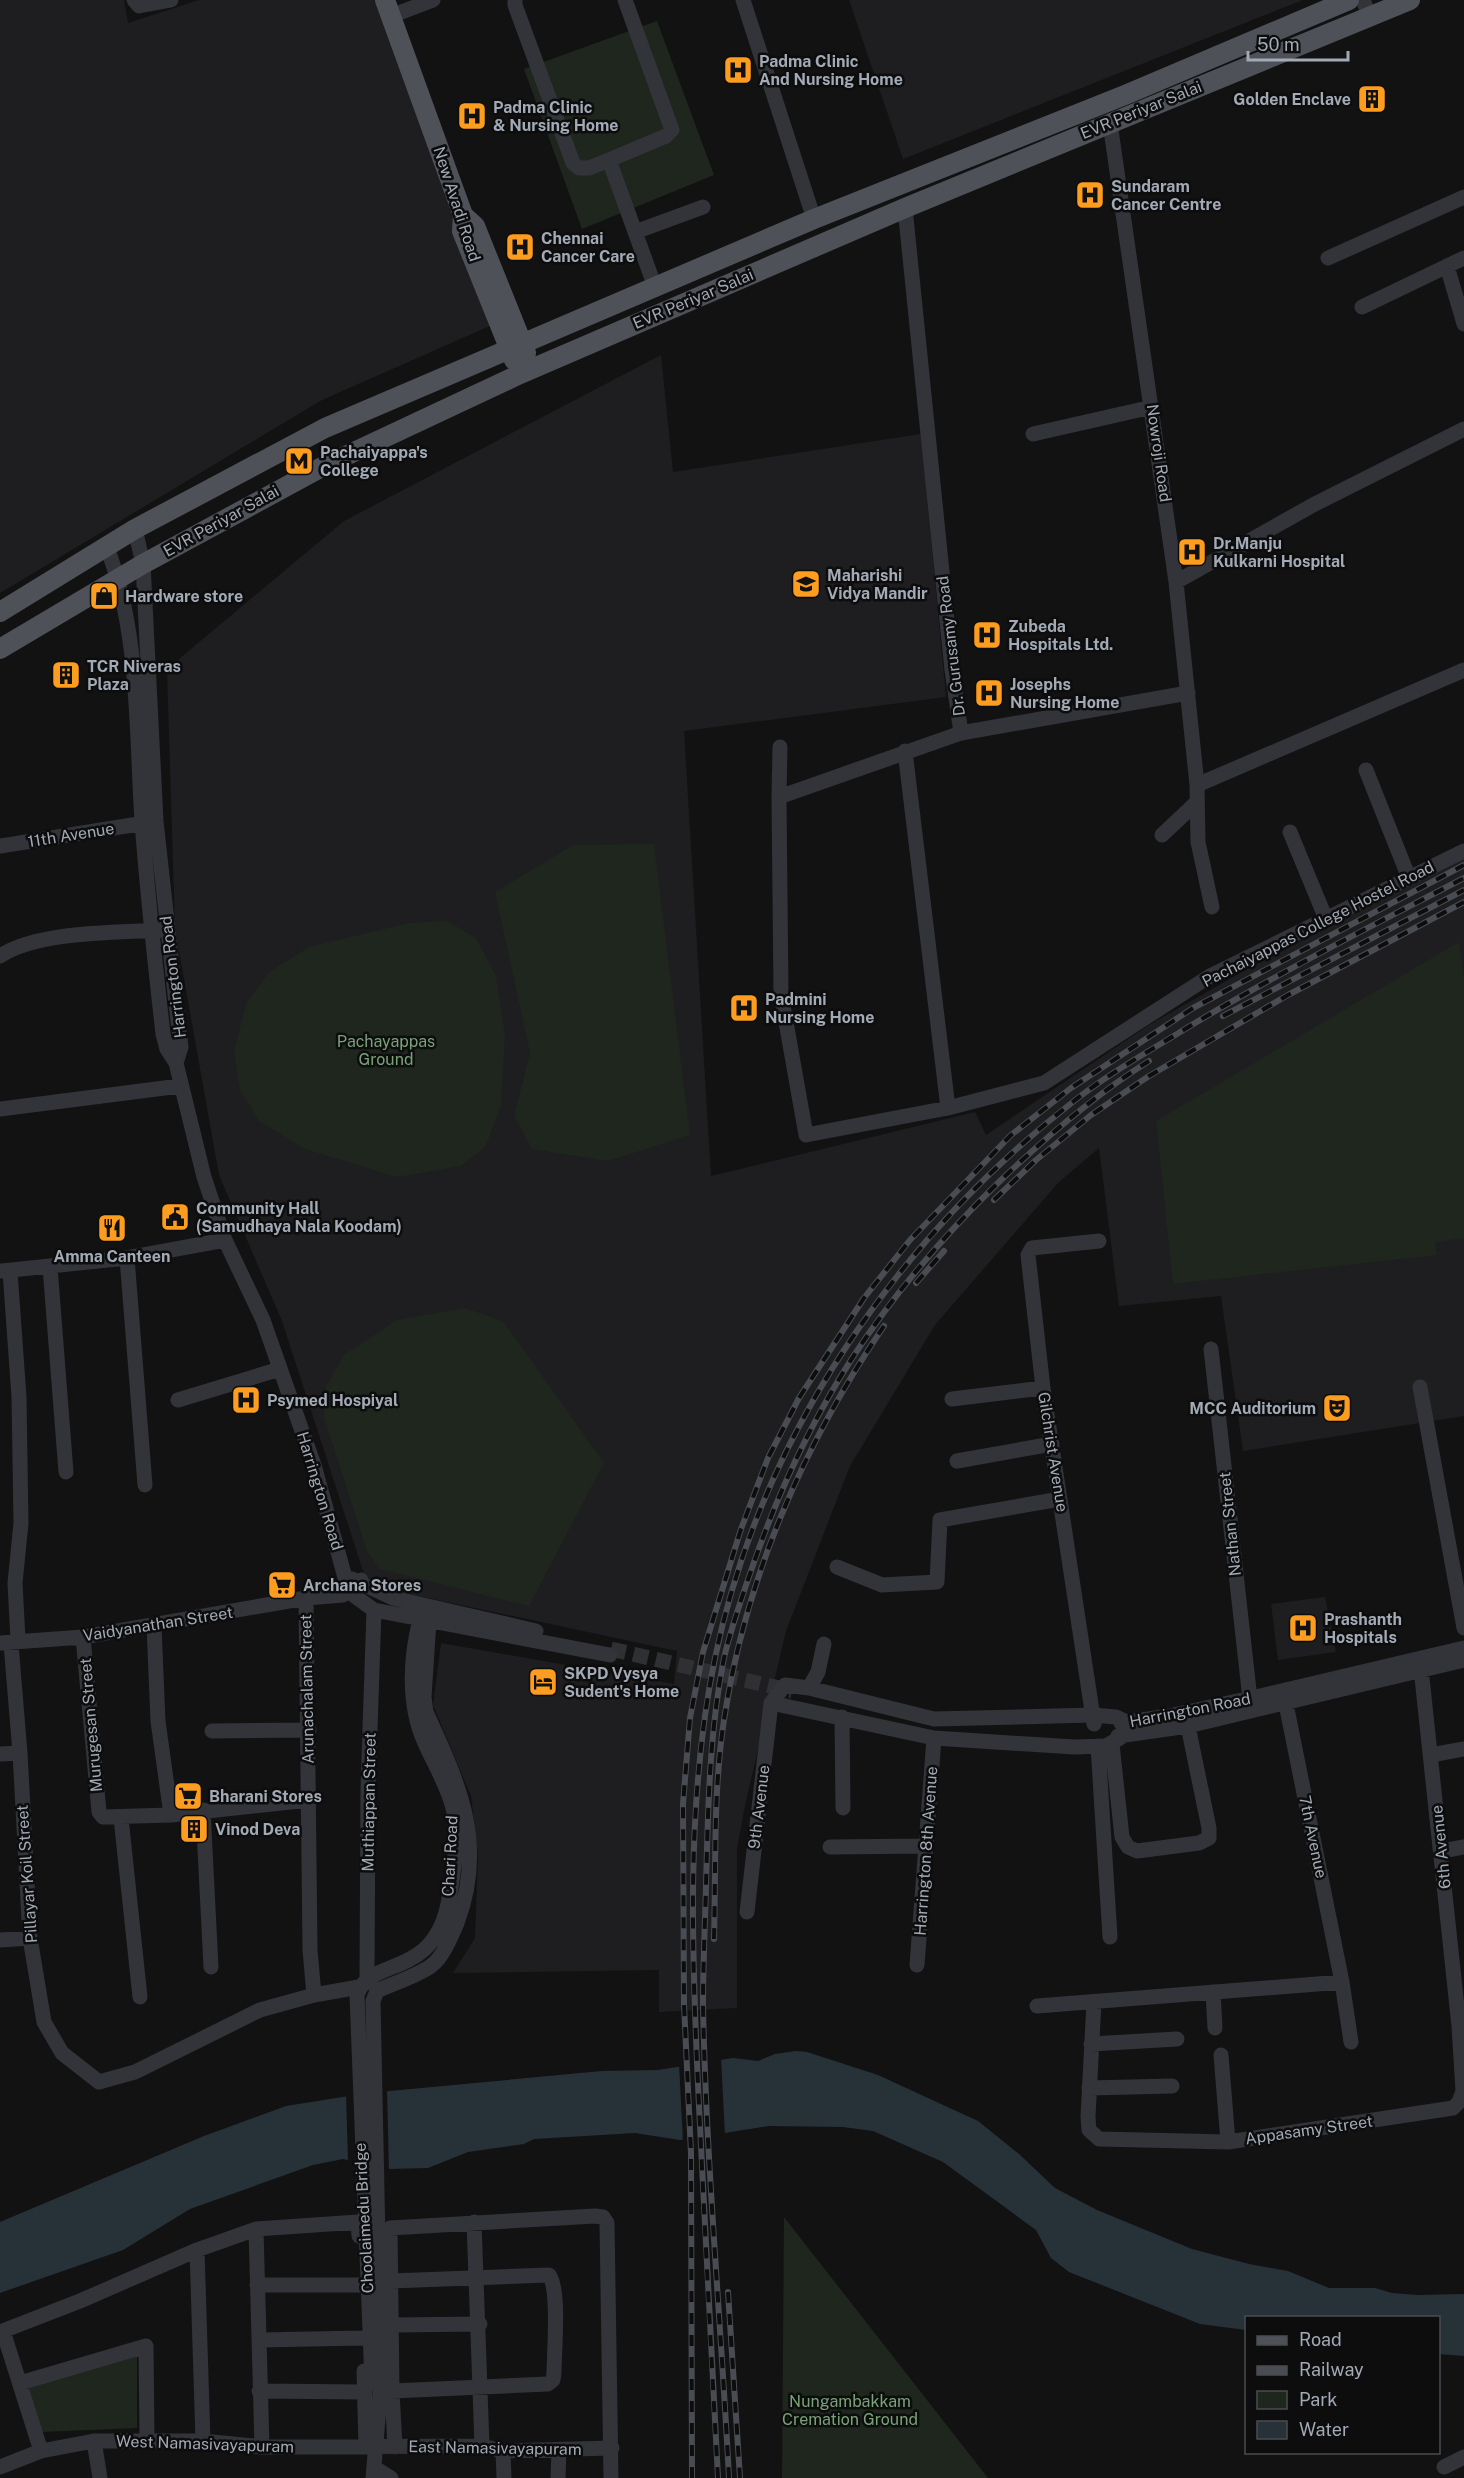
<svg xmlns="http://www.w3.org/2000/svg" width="1464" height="2478" font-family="'Public Sans',sans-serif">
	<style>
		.built { fill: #1e1e20 }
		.green { fill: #1e261e }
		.water { fill: #273238 }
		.pier { fill: #121213 }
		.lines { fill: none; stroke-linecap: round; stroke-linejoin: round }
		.minor-tunnel { stroke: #2f3033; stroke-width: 15; stroke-dasharray: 15 8; stroke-linecap: butt }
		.minor { stroke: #323439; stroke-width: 15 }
		.major { stroke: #4e5158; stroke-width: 20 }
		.rail-casing { stroke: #494c52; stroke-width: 6 }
		.rail { stroke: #0d0d0e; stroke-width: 4; stroke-dasharray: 11; stroke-linecap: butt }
		.labels { text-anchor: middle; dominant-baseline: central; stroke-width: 5; stroke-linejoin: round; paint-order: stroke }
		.poi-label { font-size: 16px; font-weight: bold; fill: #a2aab5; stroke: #0d0d0e; text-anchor: start }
		.street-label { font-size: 16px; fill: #a2aab5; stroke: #0d0d0e }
		.park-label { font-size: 16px; fill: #79a278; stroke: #0d0d0e }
	</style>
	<rect width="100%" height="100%" fill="#121213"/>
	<path class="built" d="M0 0H124L128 23 199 0H376L492 325 322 400 0 593Z
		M849 0H1303L903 159Z
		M661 355 673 472 921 434 946 697 684 731 711 1176 975 1112 986 1135 1149 1025 1251 967 1464 857V1416L1243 1451 1221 1296 1119 1306 1099 1148 1058 1183 935 1325 850 1466 786 1631 745 1805 737 1849V2008L659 2012V1970L453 1973 475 1938 478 1855 471 1796 433 1705 441 1643 674 1684 677 1651 400 1592 365 1577 282 1321 219 1175 175 928 167 669 344 521Z
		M1325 1597 1336 1652 1278 1660 1271 1604Z"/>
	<path class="green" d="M657 21 714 175 582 229 524 69Z
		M654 844 690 1135 608 1161 532 1149 514 1116 530 1053 495 892 573 845Z
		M447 921 476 938 496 976 505 1035 501 1105 486 1146 461 1166 397 1177 305 1149 259 1121 240 1090 234 1052 246 1004 269 972 309 947 409 923Z
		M1459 942 1464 978V1238L1435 1242 1437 1255 1173 1284 1156 1121Z
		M465 1308 503 1321 604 1463 529 1606 380 1569 367 1551 324 1417 326 1386 344 1355 397 1320Z
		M784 2217 988 2478H782Z
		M137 2352V2428L41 2432 27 2382Z"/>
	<path class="water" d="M796 2051 807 2052 878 2075 978 2121 1019 2154 1055 2188 1097 2210 1192 2249 1249 2264 1288 2271 1329 2288H1375L1392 2293 1418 2295 1464 2294V2356L1439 2354 1438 2318H1246V2330L1200 2324 1069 2272 1051 2258 1036 2230 943 2162 873 2131 843 2127 769 2126 680 2140 635 2133 534 2139 524 2144 468 2152 428 2168 388 2169 343 2159 313 2165 190 2209 123 2250 0 2293V2222L204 2136 286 2106 368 2093 602 2071 658 2070 733 2058 758 2061 775 2054Z"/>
	<path class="pier" d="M721 2058 725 2135 683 2142 679 2064Z
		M387 2088 389 2172 348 2162 346 2093Z"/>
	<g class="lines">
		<path class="minor-tunnel" d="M611 1649 792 1691"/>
		<path class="minor" d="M134 0 139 6 171 0
			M515 0V5L573 163 579 168H589L609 160
			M625 0 672 130 666 136 609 160 655 287
			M743 0 814 219
			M1363 0 1370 17
			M391 16 433 0
			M1110 123 1176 582 1197 785 1198 842 1212 907
			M905 208 952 670 961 733 779 797 781 994 806 1135 948 1108 1044 1083 1210 976 1464 851
			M635 232 703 207
			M1328 258 1464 197
			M1447 266 1464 324
			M1362 307 1464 258
			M1033 434 1152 407
			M135 529 143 564 156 821 179 1030 181 1047 176 1063 204 1177 225 1240 263 1320 314 1465 349 1592 374 1610 610 1655
			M106 545C140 631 136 730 142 821 147 892 155 963 163 1034L167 1049 176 1063
			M1176 582 1313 505 1464 429
			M961 733 1188 693
			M905 751 948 1108
			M1366 770 1409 878
			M1197 785 1464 670
			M779 797 780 747
			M1290 832 1326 919
			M1162 835 1197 802
			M0 846 151 822
			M0 956C38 931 115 933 161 930
			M0 1109 180 1086
			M127 1258 145 1485
			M50 1267 66 1472
			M2 1271 127 1258 225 1240
			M10 1271 19 1397 21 1523 15 1583 18 1640
			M1211 1349 1250 1699
			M1420 1387 1464 1628
			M952 1399 1043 1388
			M178 1400 280 1369
			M957 1461 1052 1444
			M837 1567 882 1585 937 1582 940 1520 1060 1499
			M352 1579 393 1598 536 1631
			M306 1598 310 1950 314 1995
			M154 1626 158 1721 171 1815
			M83 1637 99 1812 103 1817 171 1815 309 1800
			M0 1643 83 1637 306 1598 343 1595 361 1580
			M11 1644 20 1753 30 1938 44 2022 62 2053 99 2082 135 2072 260 2010 314 1995 359 1987
			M809 1688 818 1672 824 1644
			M1284 1694 1342 1982 1351 2042
			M842 1717 843 1808
			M1121 1723 1169 1716 1260 1696 1464 1648
			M1094 1724 1043 1388 1028 1255 1032 1248 1099 1241
			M212 1731 309 1730
			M1125 1735 1106 1746 1074 1747 934 1738 771 1703 785 1685 809 1688 934 1719 1093 1715 1116 1717 1129 1723
			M1118 1736 1188 1726 1464 1660
			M1112 1744 1122 1837 1128 1847 1137 1851 1199 1843 1209 1838V1828L1188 1726
			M1098 1746 1110 1937
			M0 1754 20 1753
			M1431 1755 1464 1749
			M203 1810 211 1967
			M121 1818 140 1997
			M830 1847 926 1846
			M1442 1851 1464 1847
			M747 1912 771 1703
			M0 1940 30 1938
			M917 1965 934 1738
			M371 1983 367 1978 368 1789 374 1610
			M1213 1992 1215 2028
			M1094 2002 1088 2117 1089 2130 1099 2139 1228 2142 1453 2108 1459 2102 1463 2091 1459 2026 1420 1659
			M1037 2006 1342 1982
			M1091 2044 1177 2039
			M1221 2055 1228 2142
			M1089 2088 1172 2086
			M474 2222 482 2446
			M256 2229 262 2447
			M197 2250 203 2441
			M391 2281 549 2275C560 2289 554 2352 554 2373L553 2380 548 2384 392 2391
			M257 2285H362
			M393 2325 480 2324
			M3 2331 41 2451
			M0 2332 80 2301 197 2250 256 2229 358 2222 359 2236
			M259 2340 363 2338
			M364 2371 366 2447
			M20 2383 146 2346 147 2440
			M372 2383 357 1995C370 1956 432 1980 448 1904 453 1878 459 1835 453 1808 447 1784 434 1764 424 1741 408 1705 410 1658 420 1620
			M259 2391 365 2392
			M94 2441 100 2478
			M395 2447 392 2391 390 2228 595 2216 603 2217 607 2223 611 2478
			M503 2451 504 2478
			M0 2467 41 2451 94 2441H203L262 2447 482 2446 503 2451 612 2448
			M1444 2467 1464 2457
			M375 2468 391 2478
			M373 2478 381 2383 373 2001 377 1991C394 1983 415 1977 431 1966 443 1957 451 1937 457 1923 487 1844 459 1784 426 1712L424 1697 429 1621
			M558 2478 559 2450"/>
		<path class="major" d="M385 0 463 215 462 231 514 360
			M463 215 475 226 526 353
			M0 612 135 529 325 428 814 219 1125 95 1349 0
			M0 649 143 564 322 467 520 374 905 208 1410 0"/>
		<g class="rail-casing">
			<path id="rail" d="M1223 1016 1464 890
				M994 1200 1036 1160 1091 1115 1149 1076 1288 995 1464 902
				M916 1283 944 1251
				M714 1939C716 1867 713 1791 724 1720 745 1579 804 1443 884 1326
				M728 2292 740 2478
				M692 2478 691 2153 684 2004 683 1804 690 1718 703 1652 741 1529 768 1458 799 1398 864 1298 910 1240 1011 1135 1071 1088 1193 1008 1464 865
				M718 2478C711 2354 705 2230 699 2106 692 1959 685 1803 715 1658 761 1436 897 1239 1074 1101 1104 1077 1139 1057 1172 1037 1266 979 1366 929 1464 878
				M729 2478C721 2321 706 2162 703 2005 703 1965 705 1926 706 1886 708 1811 709 1733 724 1658 731 1628 742 1597 752 1568 806 1411 882 1295 1001 1180 1047 1136 1095 1095 1149 1061"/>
		</g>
		<use href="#rail" class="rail"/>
	</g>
	<defs>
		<g id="hospital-square" transform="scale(1.5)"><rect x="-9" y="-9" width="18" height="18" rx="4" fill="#fd9d20" stroke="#0d0d0e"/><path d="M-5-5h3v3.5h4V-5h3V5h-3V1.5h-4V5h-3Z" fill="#111"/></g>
		<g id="building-square" transform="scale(1.5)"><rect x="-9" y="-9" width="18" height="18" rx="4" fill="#fd9d20" stroke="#0d0d0e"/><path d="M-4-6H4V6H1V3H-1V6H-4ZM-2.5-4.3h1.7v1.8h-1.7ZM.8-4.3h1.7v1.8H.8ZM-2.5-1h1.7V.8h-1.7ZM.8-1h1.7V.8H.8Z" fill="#111"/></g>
		<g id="metro-square" transform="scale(1.5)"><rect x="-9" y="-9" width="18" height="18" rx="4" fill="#fd9d20" stroke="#0d0d0e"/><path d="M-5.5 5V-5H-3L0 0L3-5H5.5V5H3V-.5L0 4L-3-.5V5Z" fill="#111"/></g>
		<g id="school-square" transform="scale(1.5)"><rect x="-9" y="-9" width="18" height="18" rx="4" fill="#fd9d20" stroke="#0d0d0e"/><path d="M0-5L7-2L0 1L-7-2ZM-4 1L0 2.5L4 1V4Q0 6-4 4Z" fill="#111"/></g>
		<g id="shop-square" transform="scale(1.5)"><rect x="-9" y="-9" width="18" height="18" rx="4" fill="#fd9d20" stroke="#0d0d0e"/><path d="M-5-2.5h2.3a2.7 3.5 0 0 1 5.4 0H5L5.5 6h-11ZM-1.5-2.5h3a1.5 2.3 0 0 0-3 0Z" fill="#111"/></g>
		<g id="civic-square" transform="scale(1.5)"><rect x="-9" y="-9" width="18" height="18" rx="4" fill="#fd9d20" stroke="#0d0d0e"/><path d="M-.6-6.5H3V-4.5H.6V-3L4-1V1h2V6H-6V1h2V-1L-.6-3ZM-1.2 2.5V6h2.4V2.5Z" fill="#111"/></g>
		<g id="restaurant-square" transform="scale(1.5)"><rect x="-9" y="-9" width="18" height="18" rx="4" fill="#fd9d20" stroke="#0d0d0e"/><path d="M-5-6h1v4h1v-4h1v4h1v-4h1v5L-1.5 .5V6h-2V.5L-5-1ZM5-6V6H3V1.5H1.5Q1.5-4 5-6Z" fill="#111"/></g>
		<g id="theatre-square" transform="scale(1.5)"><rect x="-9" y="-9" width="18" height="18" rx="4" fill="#fd9d20" stroke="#0d0d0e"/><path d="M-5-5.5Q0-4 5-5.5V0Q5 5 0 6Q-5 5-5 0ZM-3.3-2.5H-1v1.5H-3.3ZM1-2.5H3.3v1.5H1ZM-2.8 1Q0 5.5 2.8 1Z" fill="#111"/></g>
		<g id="supermarket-square" transform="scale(1.5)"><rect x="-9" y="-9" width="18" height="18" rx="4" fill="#fd9d20" stroke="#0d0d0e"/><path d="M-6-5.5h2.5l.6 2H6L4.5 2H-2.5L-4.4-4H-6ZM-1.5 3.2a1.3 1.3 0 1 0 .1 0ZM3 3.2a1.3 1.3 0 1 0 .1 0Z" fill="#111"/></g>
		<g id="hotel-square" transform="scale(1.5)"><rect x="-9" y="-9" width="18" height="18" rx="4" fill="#fd9d20" stroke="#0d0d0e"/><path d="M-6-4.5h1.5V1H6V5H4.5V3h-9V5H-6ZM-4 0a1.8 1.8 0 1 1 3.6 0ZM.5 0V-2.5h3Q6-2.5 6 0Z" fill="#111"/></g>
	</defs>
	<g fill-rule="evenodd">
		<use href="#hospital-square" x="738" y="70"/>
		<use href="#building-square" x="1372" y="99"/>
		<use href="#hospital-square" x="472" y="116"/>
		<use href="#hospital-square" x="1090" y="195"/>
		<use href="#hospital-square" x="520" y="247"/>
		<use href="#metro-square" x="299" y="461"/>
		<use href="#hospital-square" x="1192" y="552"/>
		<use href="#school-square" x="806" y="584"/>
		<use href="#shop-square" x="104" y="596"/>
		<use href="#hospital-square" x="987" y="635"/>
		<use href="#building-square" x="66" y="675"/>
		<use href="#hospital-square" x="989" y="693"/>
		<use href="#hospital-square" x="744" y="1008"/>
		<use href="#civic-square" x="175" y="1217"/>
		<use href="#restaurant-square" x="112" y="1228"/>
		<use href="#hospital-square" x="246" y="1400"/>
		<use href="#theatre-square" x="1337" y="1408"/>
		<use href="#supermarket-square" x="282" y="1585"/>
		<use href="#hospital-square" x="1303" y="1628"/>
		<use href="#hotel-square" x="543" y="1682"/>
		<use href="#supermarket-square" x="188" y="1796"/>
		<use href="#building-square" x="194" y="1829"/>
	</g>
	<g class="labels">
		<g class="poi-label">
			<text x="759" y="61">Padma Clinic<tspan x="759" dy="18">And Nursing Home</tspan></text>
			<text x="1351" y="99" text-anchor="end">Golden Enclave</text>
			<text x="493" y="107">Padma Clinic<tspan x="493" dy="18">&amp; Nursing Home</tspan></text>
			<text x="1111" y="186">Sundaram<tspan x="1111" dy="18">Cancer Centre</tspan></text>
			<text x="541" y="238">Chennai<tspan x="541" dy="18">Cancer Care</tspan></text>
			<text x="320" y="452">Pachaiyappa's<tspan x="320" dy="18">College</tspan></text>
			<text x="1213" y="543">Dr.Manju<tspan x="1213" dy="18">Kulkarni Hospital</tspan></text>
			<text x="827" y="575">Maharishi<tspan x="827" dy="18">Vidya Mandir</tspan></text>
			<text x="125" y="596">Hardware store</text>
			<text x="1008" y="626">Zubeda<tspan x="1008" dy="18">Hospitals Ltd.</tspan></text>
			<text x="87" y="666">TCR Niveras<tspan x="87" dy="18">Plaza</tspan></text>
			<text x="1010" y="684">Josephs<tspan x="1010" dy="18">Nursing Home</tspan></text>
			<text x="765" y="999">Padmini<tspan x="765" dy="18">Nursing Home</tspan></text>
			<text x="196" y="1208">Community Hall<tspan x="196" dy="18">(Samudhaya Nala Koodam)</tspan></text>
			<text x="112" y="1256" text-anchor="middle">Amma Canteen</text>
			<text x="267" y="1400">Psymed Hospiyal</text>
			<text x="1316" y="1408" text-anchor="end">MCC Auditorium</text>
			<text x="303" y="1585">Archana Stores</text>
			<text x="1324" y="1619">Prashanth<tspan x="1324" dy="18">Hospitals</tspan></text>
			<text x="564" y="1673">SKPD Vysya<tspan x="564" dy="18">Sudent's Home</tspan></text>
			<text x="209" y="1796">Bharani Stores</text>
			<text x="215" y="1829">Vinod Deva</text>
		</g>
		<g class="street-label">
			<text transform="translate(1141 110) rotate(-22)">EVR Periyar Salai</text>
			<text transform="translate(457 204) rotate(72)">New Avadi Road</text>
			<text transform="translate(693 299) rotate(-23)">EVR Periyar Salai</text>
			<text transform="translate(1159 453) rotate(82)">Nowroji Road</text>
			<text transform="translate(221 521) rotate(-29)">EVR Periyar Salai</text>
			<text transform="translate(951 646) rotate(-97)">Dr. Gurusamy Road</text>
			<text transform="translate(71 835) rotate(-9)">11th Avenue</text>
			<text transform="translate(1318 924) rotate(-27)">Pachaiyappas College Hostel Road</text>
			<text transform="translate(173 977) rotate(-97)">Harrington Road</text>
			<text transform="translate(1053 1452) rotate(81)">Gilchrist Avenue</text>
			<text transform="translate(320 1491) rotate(73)">Harrington Road</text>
			<text transform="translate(1230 1524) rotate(-96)">Nathan Street</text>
			<text transform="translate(158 1624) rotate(-9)">Vaidyanathan Street</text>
			<text transform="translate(307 1689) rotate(-91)">Arunachalam Street</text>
			<text transform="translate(1190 1710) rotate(-11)">Harrington Road</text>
			<text transform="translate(91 1725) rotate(-95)">Murugesan Street</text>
			<text transform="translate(369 1802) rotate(-89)">Muthiappan Street</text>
			<text transform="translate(759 1807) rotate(-83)">9th Avenue</text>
			<text transform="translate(1313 1837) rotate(78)">7th Avenue</text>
			<text transform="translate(1441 1847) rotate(-96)">6th Avenue</text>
			<text transform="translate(926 1851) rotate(-86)">Harrington 8th Avenue</text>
			<text transform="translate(450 1856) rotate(-87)">Chari Road</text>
			<text transform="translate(27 1874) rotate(-94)">Pillayar Koil Street</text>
			<text transform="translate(1309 2130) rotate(-8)">Appasamy Street</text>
			<text transform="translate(364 2218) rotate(-93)">Choolaimedu Bridge</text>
			<text transform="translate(205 2444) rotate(2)">West Namasivayapuram</text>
			<text transform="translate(495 2448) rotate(1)">East Namasivayapuram</text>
		</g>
		<g class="park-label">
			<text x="386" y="1041">Pachayappas<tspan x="386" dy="18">Ground</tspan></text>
			<text x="850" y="2401">Nungambakkam<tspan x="850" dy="18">Cremation Ground</tspan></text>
		</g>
	</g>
	<rect x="1245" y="2316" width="195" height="138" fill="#0d0d0e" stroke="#494c51" stroke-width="1.5"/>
	<rect x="1257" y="2336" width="30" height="9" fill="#4e5158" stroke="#494c51" stroke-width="1.5"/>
	<text x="1299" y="2346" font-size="18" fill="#a2aab5">Road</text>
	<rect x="1257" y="2366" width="30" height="9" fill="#494c52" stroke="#494c51" stroke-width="1.5"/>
	<text x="1299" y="2376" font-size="18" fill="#a2aab5">Railway</text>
	<rect x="1257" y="2391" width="30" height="18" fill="#1e261e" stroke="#494c51" stroke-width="1.5"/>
	<text x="1299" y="2406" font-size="18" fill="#a2aab5">Park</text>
	<rect x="1257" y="2421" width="30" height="18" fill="#273238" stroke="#494c51" stroke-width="1.5"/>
	<text x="1299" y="2436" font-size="18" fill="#a2aab5">Water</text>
	<path d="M1248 51v9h100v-9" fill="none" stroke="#a2aab5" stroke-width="3"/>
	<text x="1257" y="51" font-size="18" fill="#a2aab5" stroke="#0d0d0e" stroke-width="4.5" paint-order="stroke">50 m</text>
</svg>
